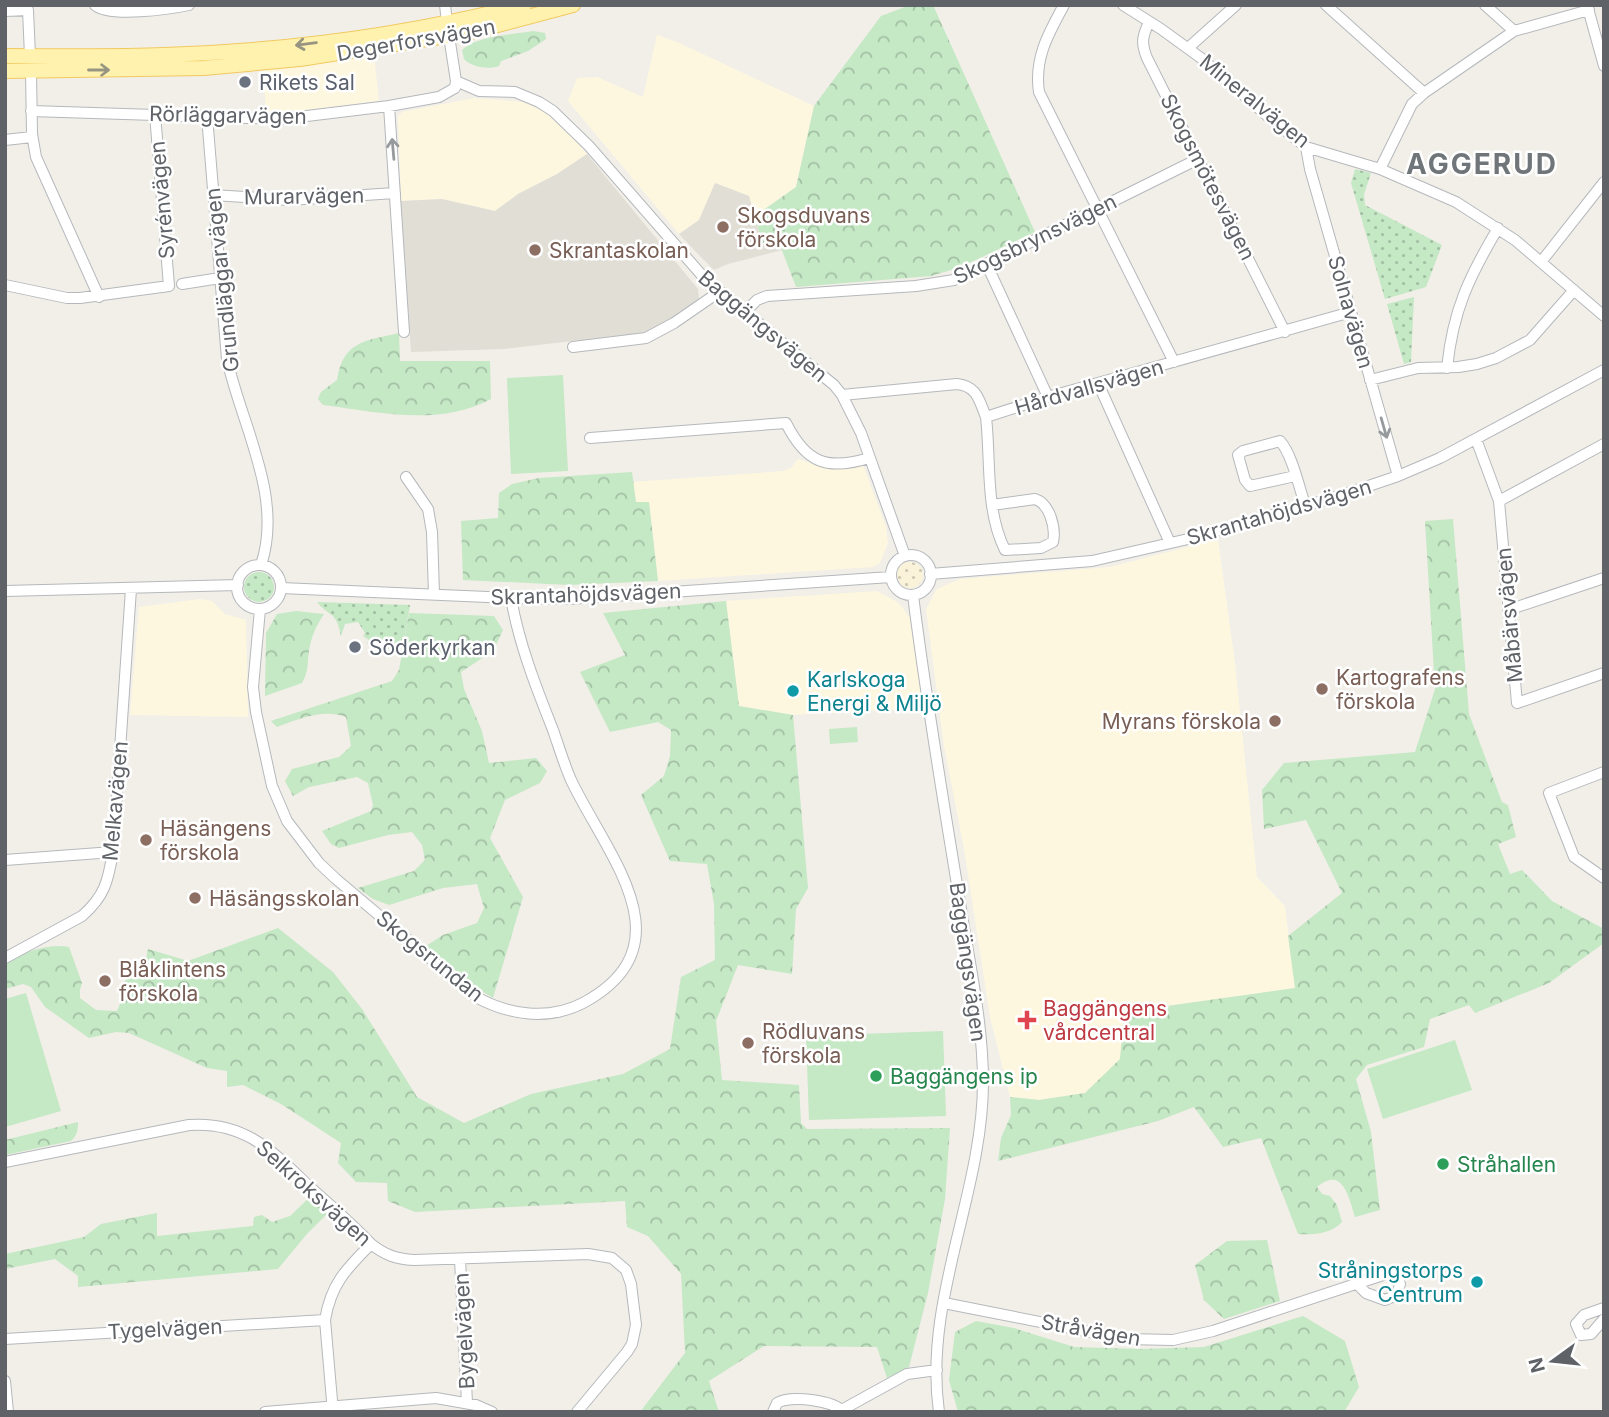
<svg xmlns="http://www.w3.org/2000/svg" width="1609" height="1417" font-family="Inter,sans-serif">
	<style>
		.commercial { fill: #fef7e0 }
		.education { fill: #e1ded6 }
		.grass { fill: url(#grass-dots) }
		.forest { fill: url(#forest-crowns) }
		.sand { fill: url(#sand-dots) }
		.garden { fill: #c5e8c5 }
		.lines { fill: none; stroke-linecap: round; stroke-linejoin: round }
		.minor-casing { stroke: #b5b8bc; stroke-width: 12 }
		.major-casing { stroke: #f2c960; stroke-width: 16 }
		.minor { stroke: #fff; stroke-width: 10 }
		.major { stroke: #fff2af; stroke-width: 14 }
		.oneway { stroke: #979581 }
		.oneway2 { stroke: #979a9d }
		.worship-dot { fill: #6b7280; stroke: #fff; stroke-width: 2.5 }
		.education-dot { fill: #8d6e63; stroke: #fff; stroke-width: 2.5 }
		.culture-dot { fill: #0f9aa8; stroke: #fff; stroke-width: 2.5 }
		.health-dot { fill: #e0444e; stroke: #fff; stroke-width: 2.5 }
		.leisure-dot { fill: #2e9e5b; stroke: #fff; stroke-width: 2.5 }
		.labels { text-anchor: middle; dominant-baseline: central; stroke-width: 5; stroke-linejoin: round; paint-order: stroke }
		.street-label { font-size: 21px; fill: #5f6368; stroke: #fff }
		.worship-label { font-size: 21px; fill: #5b616d; stroke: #fff; text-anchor: start }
		.education-label { font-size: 21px; fill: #785e54; stroke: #fff; text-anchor: start }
		.culture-label { font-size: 21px; fill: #0d838f; stroke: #fff; text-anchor: start }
		.health-label { font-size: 21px; fill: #be3a42; stroke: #fff; text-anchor: start }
		.leisure-label { font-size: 21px; fill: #27864d; stroke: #fff; text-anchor: start }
		.district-label { font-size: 28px; font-weight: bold; letter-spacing: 2px; fill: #70757a; stroke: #fff }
	</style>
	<defs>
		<pattern id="grass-dots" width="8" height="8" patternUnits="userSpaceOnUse" patternTransform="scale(1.75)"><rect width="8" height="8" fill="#c5e8c5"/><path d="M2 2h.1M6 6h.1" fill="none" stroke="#a3c0a4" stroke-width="1.8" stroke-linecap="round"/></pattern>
		<pattern id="forest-crowns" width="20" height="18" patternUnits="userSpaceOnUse" patternTransform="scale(1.75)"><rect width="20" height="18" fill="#c5e8c5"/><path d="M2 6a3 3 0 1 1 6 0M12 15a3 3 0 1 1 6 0" fill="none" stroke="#a3c0a4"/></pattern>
		<pattern id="sand-dots" width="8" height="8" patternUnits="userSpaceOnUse" patternTransform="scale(1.75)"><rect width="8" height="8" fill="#fbf3d9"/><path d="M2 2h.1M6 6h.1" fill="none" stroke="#cec8b4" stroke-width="1.8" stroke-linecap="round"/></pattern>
	</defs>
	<rect width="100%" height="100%" fill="#f1efe8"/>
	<path class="commercial" d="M657 35 677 42 814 106 796 187 755 216 749 196 715 183 699 220 679 234 568 101 577 78 597 77 643 97Z
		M374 55 379 101 307 110 266 112 263 69Z
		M474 98 523 102 547 113 561 124 587 154 557 174 518 194 495 211 442 199 401 201 398 116 402 112Z
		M798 459 823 467 846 469 863 465 886 527 888 543 880 563 873 567 658 581 649 503 636 502 633 482 783 471 791 468Z
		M1218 539 1235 663 1257 877 1285 906 1295 988 1125 1012 1120 1059 1085 1093 1039 1100 1010 1097 990 1017 964 849 944 746 926 609 937 589 960 579 1110 567Z
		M877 591 899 603 910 618 923 708 793 715 739 706 726 601Z
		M199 599 212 601 225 614 246 620 248 717 130 715 139 607Z"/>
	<path class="education" d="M587 154 698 289 699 299 658 328 641 333 504 349 411 352 401 201 442 199 495 211 518 194 557 174Z
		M715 183 749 196 762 243 780 245 782 250 728 264 714 270 697 253 679 234 699 220Z"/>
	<path class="grass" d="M1355 169 1371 173 1364 194 1365 205 1442 245 1426 287 1385 299 1351 183Z
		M1414 297 1411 362 1404 364 1387 304Z
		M244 587a15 15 0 1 1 30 0a15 15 0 1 1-30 0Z
		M317 602 410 605 403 646 378 651 367 643 369 640 363 636 365 633 358 622 345 624 341 636C336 610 330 618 317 602Z"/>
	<path class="forest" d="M910 5H933L1035 232 961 267 931 276 796 287 780 245 762 243 755 216 796 187 814 106 881 16Z
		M533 31 545 33 546 39 528 51 501 61 499 66C489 70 471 67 464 59L462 50C478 35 512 35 533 31Z
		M399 333 400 361H490L491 399C439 427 378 412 323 405L318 399 321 392 337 380C343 341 365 341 399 333Z
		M632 472 636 502H649L658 581 569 585 463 580 461 521 498 518 499 493 512 484 539 478Z
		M1453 519 1469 714 1502 802 1508 805 1516 837 1498 844 1510 874 1522 870 1552 901 1604 929V943L1549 983 1475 1013 1469 1005 1430 1019 1424 1047 1367 1065 1356 1079 1371 1132 1380 1210 1355 1217C1349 1198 1343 1165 1317 1187L1322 1194 1330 1196 1337 1205 1342 1222C1331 1234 1314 1235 1298 1234L1261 1138 1223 1147 1194 1107 1158 1121 998 1161 1001 1138 1011 1115 1010 1097 1039 1100 1085 1093 1120 1059 1124 1012 1295 988 1288 936 1342 893 1306 820 1264 829 1262 790 1284 763 1415 752 1435 689 1425 521Z
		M726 601 739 706 793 715 808 888 796 909 792 974 738 965 716 1021 722 1080 799 1085 801 1123 807 1129 950 1128 945 1199 928 1293 909 1367 887 1378 877 1347 764 1346 709 1381 719 1412H640L685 1353 681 1274 648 1236 627 1227 625 1201 415 1212 388 1201 387 1183 356 1182 338 1163 341 1143 281 1104 243 1085 227 1087V1071L207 1068 129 1033 116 1032 89 1038 45 1007 31 987 23 984 5 989V964C21 952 50 943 69 947L82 983 80 990V998L96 1010 117 1011 124 994 127 964 133 961 145 964 148 949 188 961 278 928 333 972 362 1009 417 1097 464 1123 531 1094 623 1074 670 1049 681 977 715 960 714 904 707 864 670 861 641 795 664 776 670 756 671 730 658 722 610 732 580 672 625 655 603 613Z
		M296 611 324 614C316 626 311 637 309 651 307 664 309 671 302 683L265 696 266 633 277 614Z
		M409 613 494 616 503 630 493 651 461 672 464 689 482 731 489 763 536 758 547 771 540 783 505 800 490 838 523 897 493 998C468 984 449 963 426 946L443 935 477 923 484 908 477 884 443 888 389 905 373 899 358 888 414 871 425 860 422 845 412 832 388 835 339 848 331 844 322 831 371 811 373 805 368 783 357 777 309 787 293 796 285 781 292 769 339 757 351 746 346 717C324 708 298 719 277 727L271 721 392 681 399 670Z
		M78 1122C78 1130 77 1136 71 1141L5 1155V1140Z
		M312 1195 329 1212 306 1235 278 1269 78 1287V1276L55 1259 5 1269V1254L84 1237 101 1224 157 1213V1236L253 1226 254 1217 262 1215 272 1222 290 1216Z
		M1267 1240 1280 1301 1224 1319 1204 1300 1195 1265 1227 1241Z
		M1303 1316 1345 1341 1359 1387 1344 1412H958L949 1380 955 1332 976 1321 1014 1328 1074 1347 1140 1349 1204 1347Z"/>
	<path class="sand" d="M897 575a13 13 0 1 1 26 0a13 13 0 1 1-26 0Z"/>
	<path class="garden" d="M563 375 568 471 511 474 507 378Z
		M857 727 858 742 830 744 829 729Z
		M26 993 61 1111 5 1127V999Z
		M943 1031 946 1116 809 1120 806 1036Z
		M1455 1040 1472 1090 1383 1119 1367 1069Z"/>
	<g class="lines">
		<g class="minor-casing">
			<path id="minor" d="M95 5C109 18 170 9 189 5
				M445 5 447 22
				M1064 5C1048 34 1034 59 1039 92L1174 362
				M1123 5 1161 29 1201 58 1272 120 1306 147 1380 169 1456 202 1515 240 1604 316
				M1326 5 1424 93
				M1485 5 1514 31
				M1587 5 1604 66
				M28 10 30 56
				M5 11 28 10
				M1149 22C1142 37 1141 43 1147 58L1285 332
				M449 36 456 81
				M1188 48 1236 5
				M31 70 32 134 36 157 99 297
				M456 81 479 91 515 92 539 102 553 111 589 146 706 280 834 385 842 395 861 433 905 556
				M389 106 404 332
				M31 111 282 119 389 106 439 97 455 88 456 81
				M207 116 227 359C241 424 284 497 261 565
				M5 140 32 137
				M1306 147 1310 169 1398 476
				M1380 169 1412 104 1424 93 1514 31 1589 10
				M213 195 289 200 395 193
				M1541 262 1604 182
				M987 265 1048 397
				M182 284 220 278
				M5 285 67 298H80L169 286 155 114
				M744 313 757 300 767 296 916 286 954 280 1198 159
				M573 347 646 338 674 323 719 292
				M1447 368C1453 310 1469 277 1498 228
				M1370 380 1418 368 1458 367 1477 364 1496 358 1530 340 1574 290
				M1098 383 1170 543
				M842 395 957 384C977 386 979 400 986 417L1048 397 1351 312
				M986 417C991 461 985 510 1005 550L1041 548 1053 542C1056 528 1050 504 1035 499L992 505
				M590 438 786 423C806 463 827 471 869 458
				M1476 439 1499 501 1517 703 1604 673
				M1295 476 1250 486 1245 480 1238 455 1243 451 1280 441C1292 454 1299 487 1305 505
				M406 477 428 509 432 532 434 594
				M1499 501 1604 444
				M891 575a20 20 0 1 1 40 0a20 20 0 1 1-40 0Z
				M237 587a22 22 0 1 1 44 0a22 22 0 1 1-44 0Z
				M930 574 1092 561 1188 539 1339 496 1398 476 1440 458 1604 370
				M281 588 511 598 568 599 891 577
				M5 591 238 585
				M913 595C926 700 944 805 961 909 970 966 983 1024 983 1082 983 1193 923 1300 939 1412
				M260 609 253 687 256 712 272 786 287 821 319 863 336 879 476 997C509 1015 548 1021 583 1003 691 945 606 854 571 780 564 764 559 747 553 730 536 687 519 644 511 598
				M1508 610 1604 578
				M1604 772 1549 793 1574 857 1604 878
				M5 860 113 852
				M5 958 82 916C105 896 108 881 113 852L131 589
				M5 1162 189 1125C246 1121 273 1152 311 1188 331 1206 352 1224 371 1244 385 1255 396 1259 414 1260L588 1254 612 1258 626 1270 631 1284 636 1325 632 1344 627 1352 577 1412
				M460 1259 467 1403
				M944 1303 1126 1339 1173 1340 1213 1331 1386 1274 1394 1273 1400 1284 1397 1295 1385 1300 1366 1293 1357 1284
				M1604 1308 1584 1315 1576 1324 1581 1335 1591 1334 1604 1319
				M5 1339 325 1320
				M5 1381 8 1412
				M265 1412 436 1398 476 1405 492 1412
				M333 1412 325 1320C331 1284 346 1269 371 1244
				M773 1412 777 1403C790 1395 834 1400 843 1412
				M838 1412 907 1374 937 1370"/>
		</g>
		<g class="major-casing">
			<path id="major" d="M5 56C59 56 112 57 165 55 285 51 408 35 524 5
				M5 71 204 68 300 59 471 32 573 5"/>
		</g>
		<use href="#minor" class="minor"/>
		<use href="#major" class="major"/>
	</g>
	<defs><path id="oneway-shaft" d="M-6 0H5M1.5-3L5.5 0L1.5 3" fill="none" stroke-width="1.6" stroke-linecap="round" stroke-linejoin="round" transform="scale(1.75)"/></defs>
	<g class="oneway">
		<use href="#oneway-shaft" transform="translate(306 44) rotate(173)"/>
		<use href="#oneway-shaft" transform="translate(99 70)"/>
	</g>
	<g class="oneway2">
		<use href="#oneway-shaft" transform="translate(393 149) rotate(-95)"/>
		<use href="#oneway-shaft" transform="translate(1384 428) rotate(74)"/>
	</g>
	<g class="worship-dot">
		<circle cx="245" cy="82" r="7"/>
		<circle cx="355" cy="647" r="7"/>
	</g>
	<g class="education-dot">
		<circle cx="723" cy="227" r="7"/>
		<circle cx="535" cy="250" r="7"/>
		<circle cx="1322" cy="689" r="7"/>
		<circle cx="1275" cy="721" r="7"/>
		<circle cx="146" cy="840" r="7"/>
		<circle cx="195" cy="898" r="7"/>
		<circle cx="105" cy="981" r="7"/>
		<circle cx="748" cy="1043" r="7"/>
	</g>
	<g class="culture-dot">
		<circle cx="793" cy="691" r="7"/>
		<circle cx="1477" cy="1282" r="7"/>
	</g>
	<path class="health-dot" d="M1023.5 1009.5h7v7h7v7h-7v7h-7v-7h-7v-7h7z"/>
	<g class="leisure-dot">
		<circle cx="876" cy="1076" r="7"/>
		<circle cx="1443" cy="1164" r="7"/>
	</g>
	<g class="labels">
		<g class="street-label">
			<text transform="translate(416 40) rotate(-10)">Degerforsvägen</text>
			<text transform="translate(1255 101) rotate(39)">Mineralvägen</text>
			<text transform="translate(228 115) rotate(1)">Rörläggarvägen</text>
			<text transform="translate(1208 177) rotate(63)">Skogsmötesvägen</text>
			<text transform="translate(304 196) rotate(-1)">Murarvägen</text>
			<text transform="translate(162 200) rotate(-95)">Syrénvägen</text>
			<text transform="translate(1035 239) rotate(-26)">Skogsbrynsvägen</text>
			<text transform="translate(222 280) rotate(-96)">Grundläggarvägen</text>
			<text transform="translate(1351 312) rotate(74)">Solnavägen</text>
			<text transform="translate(763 326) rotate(40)">Baggängsvägen</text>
			<text transform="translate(1089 387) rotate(-16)">Hårdvallsvägen</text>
			<text transform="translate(1279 512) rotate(-16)">Skrantahöjdsvägen</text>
			<text transform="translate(586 594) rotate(-2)">Skrantahöjdsvägen</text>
			<text transform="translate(1509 615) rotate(-95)">Måbärsvägen</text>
			<text transform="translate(115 801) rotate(-85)">Melkavägen</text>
			<text transform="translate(430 956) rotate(39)">Skogsrundan</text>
			<text transform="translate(968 962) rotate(82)">Baggängsvägen</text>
			<text transform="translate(314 1193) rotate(42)">Selkroksvägen</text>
			<text transform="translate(165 1329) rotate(-3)">Tygelvägen</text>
			<text transform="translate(1091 1330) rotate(10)">Stråvägen</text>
			<text transform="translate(464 1331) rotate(-93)">Bygelvägen</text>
		</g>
		<g class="worship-label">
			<text x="259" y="82">Rikets Sal</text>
			<text x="369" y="647">Söderkyrkan</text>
		</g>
		<g class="education-label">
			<text x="737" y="215">Skogsduvans<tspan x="737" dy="24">förskola</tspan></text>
			<text x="549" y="250">Skrantaskolan</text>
			<text x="1336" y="677">Kartografens<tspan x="1336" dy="24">förskola</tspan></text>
			<text x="1261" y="721" text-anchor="end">Myrans förskola</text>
			<text x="160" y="828">Häsängens<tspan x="160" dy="24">förskola</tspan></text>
			<text x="209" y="898">Häsängsskolan</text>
			<text x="119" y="969">Blåklintens<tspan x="119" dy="24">förskola</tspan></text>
			<text x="762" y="1031">Rödluvans<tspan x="762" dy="24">förskola</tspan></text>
		</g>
		<g class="culture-label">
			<text x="807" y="679">Karlskoga<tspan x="807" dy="24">Energi &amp; Miljö</tspan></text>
			<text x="1463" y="1270" text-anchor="end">Stråningstorps<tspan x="1463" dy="24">Centrum</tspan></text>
		</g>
		<g class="health-label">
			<text x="1043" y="1008">Baggängens<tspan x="1043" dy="24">vårdcentral</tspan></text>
		</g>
		<g class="leisure-label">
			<text x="890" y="1076">Baggängens ip</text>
			<text x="1457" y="1164">Stråhallen</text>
		</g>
		<g class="district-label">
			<text x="1482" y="164">AGGERUD</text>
		</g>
	</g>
	<rect width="1609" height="1417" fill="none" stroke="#5f6368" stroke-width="14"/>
	<g transform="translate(1553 1361) rotate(255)" stroke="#ffffff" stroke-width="5" paint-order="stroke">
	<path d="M0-5L12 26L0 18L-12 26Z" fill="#5f6368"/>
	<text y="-10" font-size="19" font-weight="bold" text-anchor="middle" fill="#5f6368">N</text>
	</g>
</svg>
